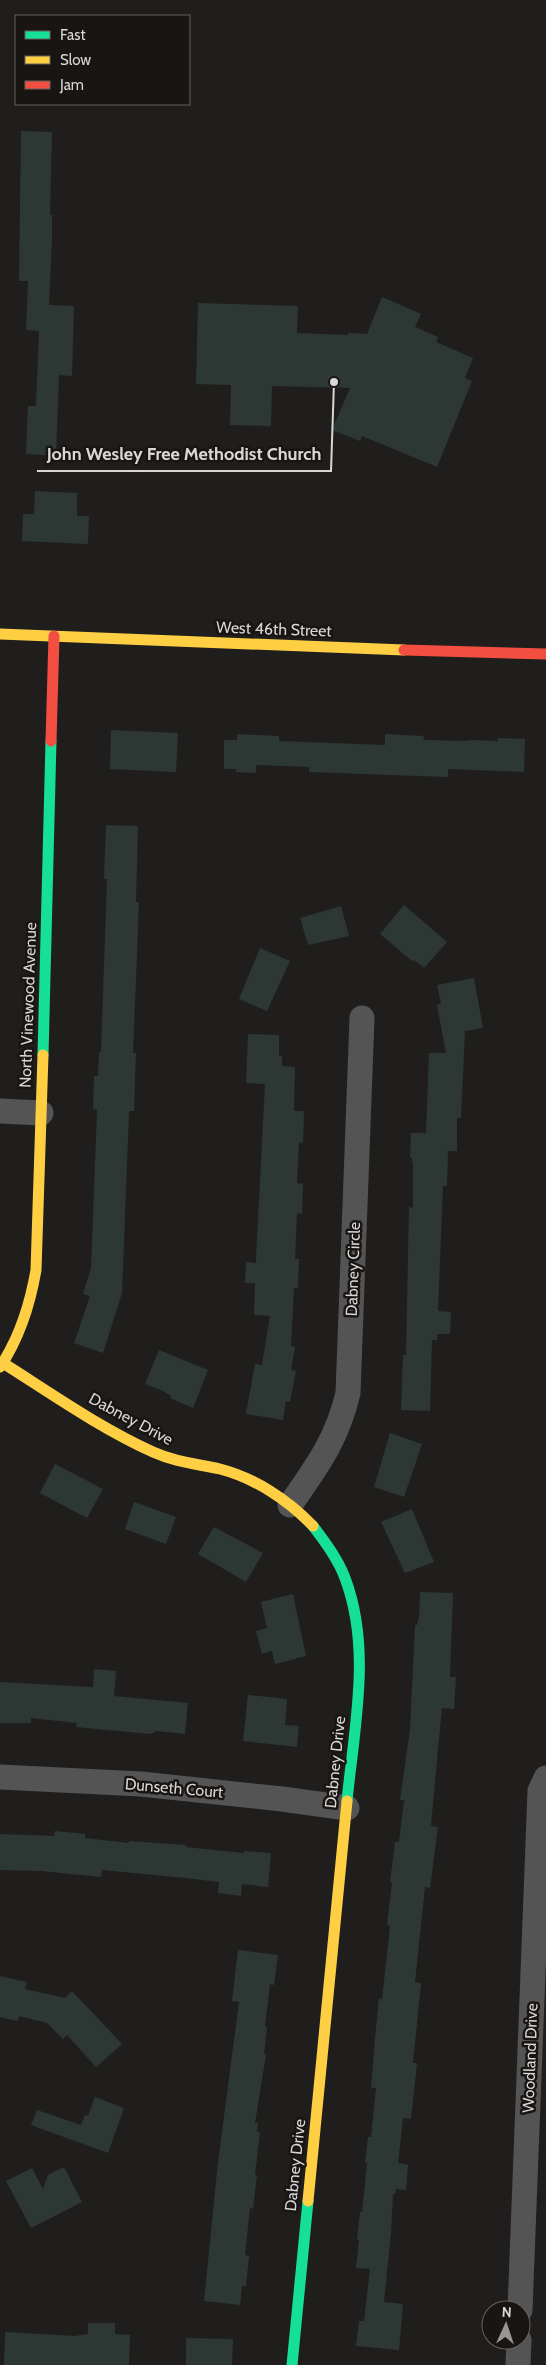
<svg xmlns="http://www.w3.org/2000/svg" width="546" height="2365" font-family="Cabin,sans-serif">
	<style>
		.building { fill: #2d3834 }
		.lines { fill: none; stroke-linecap: round; stroke-linejoin: round }
		.street { stroke: #555454; stroke-width: 25 }
		.fast { stroke: #16e098; stroke-width: 11 }
		.slow { stroke: #ffcf43; stroke-width: 11 }
		.jam { stroke: #f24e42; stroke-width: 11 }
		.labels { text-anchor: middle; dominant-baseline: central; stroke-width: 5; stroke-linejoin: round; paint-order: stroke }
		.street-label { font-size: 16px; fill: #d9d7d6; stroke: #181513 }
		.leader { fill: none; stroke: #d9d7d6; stroke-width: 2 }
		.callout-dot { fill: #d9d7d6; stroke: #181513; stroke-width: 2 }
		.callout-label { font-size: 18px; text-anchor: middle; font-weight: bold; fill: #d9d7d6; stroke: #181513; stroke-width: 5; stroke-linejoin: round; paint-order: stroke }
	</style>
	<rect width="100%" height="100%" fill="#201e1d"/>
	<path class="building" d="M21 131 52 132 50 215H52V240L49 305 74 306 72 376 59 375 56 456 26 454 28 406H36L39 331 26 330 28 281H19Z
		M382 297 421 314 415 327 438 337 436 342 473 358 465 378 472 381 437 467 362 436 360 441 332 430 350 388 272 386 271 426 230 425 231 385 196 384 198 303 298 306 297 333 348 335V333L367 334Z
		M35 491 77 493V516H89L88 544 22 541 23 514H34Z
		M111 730 178 733 176 772 110 769Z
		M237 734 279 736V741L385 745V734L424 736 423 740 468 741V740L498 741V738L525 739 524 772 448 769V777L309 772V767L256 765V773L236 772V769H224V740H237Z
		M106 825 138 826 136 902H139L133 1053H136L134 1111H129L122 1293 103 1353 74 1343 90 1296 83 1294 91 1268 97 1110 93 1109 94 1076H98L99 1052H101L107 879H104Z
		M404 905 447 942 424 968 414 960 412 961 380 934Z
		M341 906 349 936 308 945 300 918Z
		M260 948 290 961 267 1011 239 999Z
		M474 978 483 1028 465 1031 461 1118H457V1151H448L447 1186H443L438 1311 451 1312 450 1334H437V1340H432L430 1411 401 1410 403 1355H406L409 1207 413 1208V1167L412 1158H410L411 1133H426L429 1053H446L437 1005 441 1004 437 985Z
		M248 1034 279 1035V1056H282V1066L295 1067 294 1111H304L303 1143 299 1142 297 1183 303 1184 302 1214 297 1213 295 1259H299L298 1288H294L291 1346 295 1347 291 1370 296 1371 290 1402 286 1401 283 1420 246 1414 255 1364 262 1365 270 1316 254 1315 255 1283H245L246 1262 256 1263V1258L265 1084 246 1083Z
		M159 1350 208 1370 193 1408 170 1398 171 1396 163 1391 145 1384Z
		M390 1433 422 1444 404 1497 374 1487Z
		M55 1464 103 1489 87 1518 40 1493Z
		M134 1502 176 1517 166 1544 125 1529Z
		M412 1509 434 1562 405 1573 381 1522Z
		M214 1527 263 1553 246 1582 198 1554Z
		M420 1592 453 1593 450 1677H456L454 1709 442 1708 438 1749 431 1826 438 1827 430 1888 425 1887 415 1982 421 1983 413 2063H417L411 2119 403 2118 398 2163 408 2165 406 2190 396 2189 395 2194H393L391 2233 384 2302 403 2304 399 2350 356 2346 359 2321H364L370 2269 356 2268 359 2240H357L360 2212H362L367 2163H365L368 2137H371L376 2088H371L375 2038 379 1998 382 1999 390 1926 387 1925 392 1883 390 1882 395 1842H399L404 1800H400L410 1729 415 1625H417L419 1617Z
		M293 1594 306 1656 275 1664 272 1651 262 1654 256 1631 267 1628 261 1602Z
		M94 1669 116 1671 114 1696 188 1703 185 1734 157 1731 150 1734 76 1727 77 1723 31 1718V1723H0V1682L93 1687Z
		M248 1695 287 1699 285 1725 299 1726 297 1747 243 1741Z
		M55 1831 85 1834V1838L129 1843V1841L186 1845 185 1847 244 1853V1851L271 1853 268 1887 242 1884 241 1896 218 1893 219 1882 185 1878 102 1870 101 1877 41 1871 0 1870V1834L54 1836Z
		M238 1950 278 1955 274 1985 270 1984 265 2026 267 2027 264 2054 266 2055 255 2123H258L257 2132H260L255 2175H257L253 2209 250 2208 245 2255 249 2256 246 2286H242L240 2305 204 2301 218 2162 239 2002 232 2001Z
		M0 1976 27 1982 25 1989 65 1998 72 1991 122 2044 96 2067 67 2035 63 2039 47 2023 19 2016 18 2021 0 2017Z
		M95 2097 124 2108 108 2153 31 2125 37 2110 81 2125 85 2115 88 2116Z
		M64 2167 82 2202 31 2228 6 2181 32 2168 43 2189 48 2175Z
		M88 2323H115V2334L130 2335 129 2365H4L5 2332 75 2336 88 2334Z
		M186 2338 233 2339 232 2365H186Z"/>
	<g class="lines">
		<path class="street" d="M0 1111 41 1113
			M290 1505C317 1466 337 1440 348 1393L362 1018
			M0 1777 141 1784 282 1799 347 1808
			M520 2310 540 1791 546 1778
			M518 2365 519 2340"/>
		<path class="fast" d="M43 1055 51 741
			M313 1526C325 1542 338 1559 345 1578 372 1649 354 1728 347 1801
			M292 2365 308 2201"/>
		<path class="slow" d="M0 634 404 650
			M3 1363C52 1394 100 1428 153 1452 175 1462 197 1464 220 1469 255 1478 288 1500 313 1526
			M0 1367C20 1337 30 1305 36 1270L43 1055
			M308 2201 347 1801"/>
		<path class="jam" d="M404 650 546 654
			M51 741 54 636"/>
	</g>
	<g class="labels">
		<g class="street-label">
			<text transform="translate(274 629) rotate(2)">West 46th Street</text>
			<text transform="translate(28 1005) rotate(-88)">North Vinewood Avenue</text>
			<text transform="translate(353 1269) rotate(-88)">Dabney Circle</text>
			<text transform="translate(131 1419) rotate(28)">Dabney Drive</text>
			<text transform="translate(335 1762) rotate(-84)">Dabney Drive</text>
			<text transform="translate(174 1788) rotate(5)">Dunseth Court</text>
			<text transform="translate(530 2058) rotate(-88)">Woodland Drive</text>
			<text transform="translate(295 2165) rotate(-84)">Dabney Drive</text>
		</g>
	</g>
	<path class="leader" d="M334 382L331 471H37"/>
	<circle class="callout-dot" cx="334" cy="382" r="5"/>
	<g class="callout-label">
		<text x="184" y="460">John Wesley Free Methodist Church</text>
	</g>
	<rect x="15" y="15" width="175" height="90" fill="#181513" stroke="#656361"/>
	<rect x="25" y="31" width="25" height="8" fill="#16e098" stroke="#656361"/>
	<text x="60" y="40" font-size="15" fill="#d9d7d6">Fast</text>
	<rect x="25" y="56" width="25" height="8" fill="#ffcf43" stroke="#656361"/>
	<text x="60" y="65" font-size="15" fill="#d9d7d6">Slow</text>
	<rect x="25" y="81" width="25" height="8" fill="#f24e42" stroke="#656361"/>
	<text x="60" y="90" font-size="15" fill="#d9d7d6">Jam</text>
	<g transform="translate(506 2325) rotate(3)"><circle r="24" fill="#181513" stroke="#656361"/>
	<path d="M0-4L9 19L0 12L-9 19Z" fill="#989695"/>
	<text y="-8" font-size="14" font-weight="bold" text-anchor="middle" fill="#d9d7d6">N</text>
	</g>
</svg>
